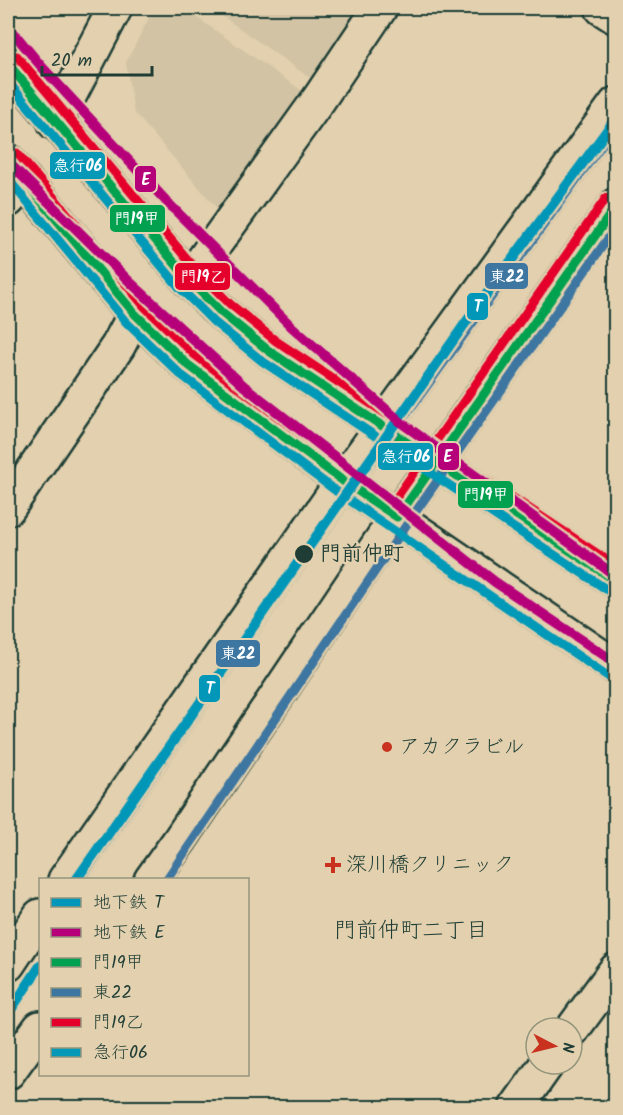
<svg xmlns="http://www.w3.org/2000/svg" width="623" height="1115" font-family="Kalam,'Klee One',sans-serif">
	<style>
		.built { fill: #d1c3a3 }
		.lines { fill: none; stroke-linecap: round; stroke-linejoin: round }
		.minor-casing { stroke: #1f3d34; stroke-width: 38 }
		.major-casing { stroke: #1f3d34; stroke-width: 38 }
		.minor { stroke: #e2d0ae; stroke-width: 33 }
		.major { stroke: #e2d0ae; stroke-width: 33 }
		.bus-1-casing { stroke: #e2d0ae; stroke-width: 14 }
		.bus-2-casing { stroke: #e2d0ae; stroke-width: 14 }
		.bus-3-casing { stroke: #e2d0ae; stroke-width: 14 }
		.bus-4-casing { stroke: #e2d0ae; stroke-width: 14 }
		.bus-1 { stroke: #02a150; stroke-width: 9 }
		.bus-2 { stroke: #3d76a1; stroke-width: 9 }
		.bus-3 { stroke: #e4002b; stroke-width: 9 }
		.bus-4 { stroke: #0599b7; stroke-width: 9 }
		.metro-1-casing { stroke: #e2d0ae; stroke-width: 15 }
		.metro-2-casing { stroke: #e2d0ae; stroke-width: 15 }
		.metro-1 { stroke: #0296b8; stroke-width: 10 }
		.metro-2 { stroke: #b6007a; stroke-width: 10 }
		.stop-dot { fill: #1f3d34; stroke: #e2d0ae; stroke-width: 2 }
		.poi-dot { fill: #c8321e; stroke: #e2d0ae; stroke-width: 2 }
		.labels { text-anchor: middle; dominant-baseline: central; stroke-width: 5; stroke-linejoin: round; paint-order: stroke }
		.stop-label { font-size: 21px; font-weight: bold; fill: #1f3d34; stroke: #e2d0ae; text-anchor: start }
		.poi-label { font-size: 21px; fill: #1f3d34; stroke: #e2d0ae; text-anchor: start }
		.neighbourhood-label { font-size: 22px; fill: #1f3d34; stroke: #e2d0ae }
		.line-badge { stroke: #e2d0ae; stroke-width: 2 }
		.badge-label { font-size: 16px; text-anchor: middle; font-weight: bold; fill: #fff }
	</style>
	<rect width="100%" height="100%" fill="#e2d0ae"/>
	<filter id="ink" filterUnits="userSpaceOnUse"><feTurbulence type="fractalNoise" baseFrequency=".0167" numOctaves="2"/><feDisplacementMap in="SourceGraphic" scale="12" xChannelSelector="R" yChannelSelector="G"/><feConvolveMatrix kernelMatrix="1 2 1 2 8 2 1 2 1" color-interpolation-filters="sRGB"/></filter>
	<g filter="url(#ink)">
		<path class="built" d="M154 8H183L305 93 222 214 134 112 126 63Z
			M211 8H361L313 80Z"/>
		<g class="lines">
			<g class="minor-casing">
				<path id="minor" d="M602 8 616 17
					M55 123 115 8
					M8 200 25 181
					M189 280 319 99 380 8
					M8 508 118 346 135 314
					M572 1030 616 970
					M516 1108 547 1064"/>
			</g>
			<g class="major-casing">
				<path id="major" d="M8 64 189 280 222 313 269 351 616 581
					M8 161 135 314 187 364 343 481 616 667
					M65 880 343 481 616 104
					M151 880 179 841 397 517 616 205
					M8 964 40 916
					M8 1072 40 1028"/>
			</g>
			<use href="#minor" class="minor"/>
			<use href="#major" class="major"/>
			<g class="bus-1-casing">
				<path id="bus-1" d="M8 64 189 280 222 313 269 351 616 581
					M8 161 135 314 187 364 343 481 397 517
					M406 505 616 206"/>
			</g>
			<g class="bus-2-casing">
				<path id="bus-2" d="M80 880 353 488 616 125
					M166 880 407 524 616 227"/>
			</g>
			<g class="bus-3-casing">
				<path id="bus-3" d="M17 56 198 272 230 304 276 341 616 566
					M17 153 144 306 195 355 350 471 394 501 606 198"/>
			</g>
			<g class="bus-4-casing">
				<path id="bus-4" d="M8 82 180 288 214 322 262 361 609 591
					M8 179 126 322 180 374 336 491 609 677"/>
			</g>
			<use href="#bus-1" class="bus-1"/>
			<use href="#bus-2" class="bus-2"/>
			<use href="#bus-3" class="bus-3"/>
			<use href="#bus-4" class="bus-4"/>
			<g class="metro-1-casing">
				<path id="metro-1" d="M76 880 464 325 616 118
					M8 1014 40 966"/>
			</g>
			<g class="metro-2-casing">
				<path id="metro-2" d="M8 26 41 66 167 202 292 327 403 424 616 576
					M8 162 131 283 244 386 495 582 616 663"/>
			</g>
			<use href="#metro-1" class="metro-1"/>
			<use href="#metro-2" class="metro-2"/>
		</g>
	</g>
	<circle class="stop-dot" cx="304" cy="554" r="10"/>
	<g class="poi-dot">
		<circle cx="387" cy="747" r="6"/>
		<path d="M330 856h6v6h6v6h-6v6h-6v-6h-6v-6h6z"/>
	</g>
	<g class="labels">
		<g class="stop-label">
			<text x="320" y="554">門前仲町</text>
		</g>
		<g class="poi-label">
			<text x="399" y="747">アカクラビル</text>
			<text x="346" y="865">深川橋クリニック</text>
		</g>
		<g class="neighbourhood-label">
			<text x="411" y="931">門前仲町二丁目</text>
		</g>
	</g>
	<g class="line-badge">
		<rect x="49" y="151" width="57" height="29" rx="6" fill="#0599b7"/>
		<rect x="134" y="165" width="23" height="28" rx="6" fill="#b6007a"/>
		<rect x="109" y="204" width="57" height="29" rx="6" fill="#02a150"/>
		<rect x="484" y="262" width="45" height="28" rx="6" fill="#3d76a1"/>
		<rect x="174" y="262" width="57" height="29" rx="6" fill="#e4002b"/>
		<rect x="466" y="292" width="23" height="29" rx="6" fill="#0296b8"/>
		<rect x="377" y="442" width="57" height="29" rx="6" fill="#0599b7"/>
		<rect x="437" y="442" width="23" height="29" rx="6" fill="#b6007a"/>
		<rect x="457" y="480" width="57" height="29" rx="6" fill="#02a150"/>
		<rect x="215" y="639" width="46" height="29" rx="6" fill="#3d76a1"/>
		<rect x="198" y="674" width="23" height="29" rx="6" fill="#0296b8"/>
	</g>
	<g class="badge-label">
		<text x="78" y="171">急行06</text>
		<text x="146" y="185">E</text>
		<text x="137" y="224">門19甲</text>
		<text x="507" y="282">東22</text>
		<text x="203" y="282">門19乙</text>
		<text x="478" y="312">T</text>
		<text x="406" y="462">急行06</text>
		<text x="448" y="462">E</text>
		<text x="486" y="500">門19甲</text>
		<text x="238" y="659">東22</text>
		<text x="210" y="694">T</text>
	</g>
	<rect width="623" height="1115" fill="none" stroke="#e2d0ae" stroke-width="30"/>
	<rect x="15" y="15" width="593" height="1085" fill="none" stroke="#1f3d34" stroke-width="2" filter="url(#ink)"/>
	<rect x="39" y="878" width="210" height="198" fill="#e2d0ae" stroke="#94957d" stroke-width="1.5"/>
	<rect x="51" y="898" width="30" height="9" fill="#0296b8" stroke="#94957d" stroke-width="1.5"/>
	<text x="93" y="908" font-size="18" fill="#1f3d34">地下鉄 T</text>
	<rect x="51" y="928" width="30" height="9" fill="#b6007a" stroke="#94957d" stroke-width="1.5"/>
	<text x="93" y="938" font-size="18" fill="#1f3d34">地下鉄 E</text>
	<rect x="51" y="958" width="30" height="9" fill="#02a150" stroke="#94957d" stroke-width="1.5"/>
	<text x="93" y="968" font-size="18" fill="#1f3d34">門19甲</text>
	<rect x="51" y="988" width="30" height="9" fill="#3d76a1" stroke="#94957d" stroke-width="1.5"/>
	<text x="93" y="998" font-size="18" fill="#1f3d34">東22</text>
	<rect x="51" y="1018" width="30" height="9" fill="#e4002b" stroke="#94957d" stroke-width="1.5"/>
	<text x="93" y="1028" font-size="18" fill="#1f3d34">門19乙</text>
	<rect x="51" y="1048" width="30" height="9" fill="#0599b7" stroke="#94957d" stroke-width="1.5"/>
	<text x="93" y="1058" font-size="18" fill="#1f3d34">急行06</text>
	<g transform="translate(554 1046) rotate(97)"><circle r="28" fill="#e2d0ae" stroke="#94957d" stroke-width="1.5"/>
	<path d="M0-4.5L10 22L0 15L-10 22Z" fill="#c8321e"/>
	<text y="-9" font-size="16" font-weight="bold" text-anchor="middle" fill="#1f3d34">N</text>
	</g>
	<path d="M42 66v9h110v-9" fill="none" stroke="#1f3d34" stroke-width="3"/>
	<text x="51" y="66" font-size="18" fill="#1f3d34" stroke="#e2d0ae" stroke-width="4.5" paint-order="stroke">20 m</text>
</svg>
